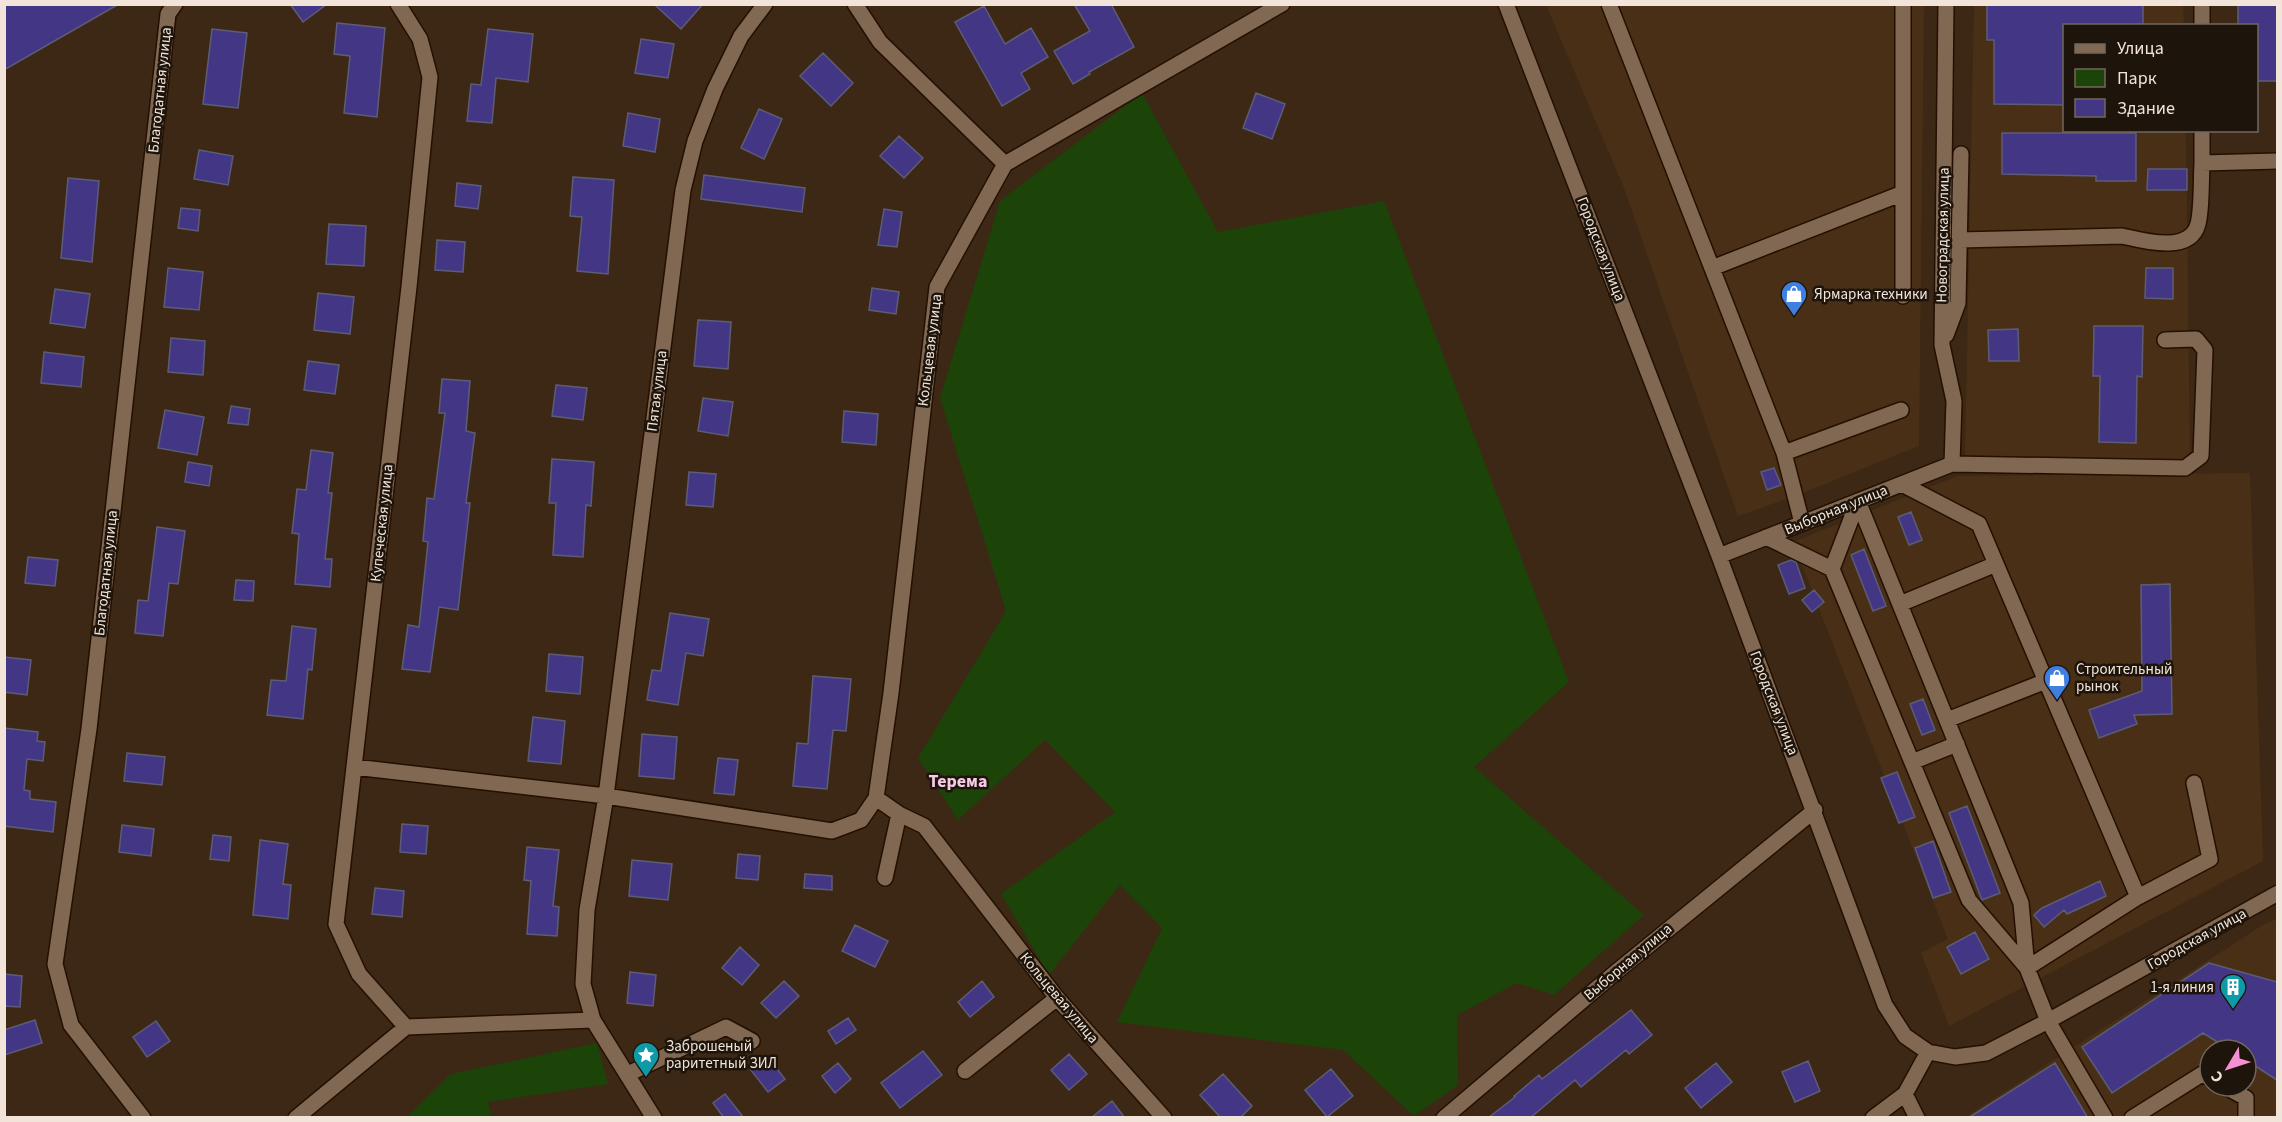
<svg xmlns="http://www.w3.org/2000/svg" width="2282" height="1122" font-family="'Source Sans 3',sans-serif">
	<style>
		.built { fill: #492f16; fill-rule: evenodd }
		.green { fill: #1c4308 }
		.building { fill: #433785; stroke: #5d5c77; stroke-width: 1.5 }
		.lines { fill: none; stroke-linecap: round; stroke-linejoin: round }
		.minor-casing { stroke: #241000; stroke-width: 18 }
		.minor { stroke: #806853; stroke-width: 15 }
		.labels { text-anchor: middle; dominant-baseline: central; stroke-width: 5; stroke-linejoin: round; paint-order: stroke }
		.street-label { font-size: 15px; fill: #f2e4d8; stroke: #1d140b }
		.poi-label { font-size: 15px; fill: #f2e4d8; stroke: #1d140b; text-anchor: start }
		.quarter-label { font-size: 18px; font-weight: bold; fill: #f7cbe6; stroke: #1d140b }
	</style>
	<rect width="100%" height="100%" fill="#3d2815"/>
	<path class="built" d="M1546 5H1924L1919 446 1795 496 1738 516 1624 188Z
		M1974 5H2183L2184 25 2064 26V130L2186 131 2190 460 1965 457Z
		M2250 473 2263 861 1949 1026 1921 953 1948 939 1793 542 1958 476Z
		M2277 919V1117L1964 1118 2266 923ZM2210 1050H2246V1086H2210Z"/>
	<path class="green" d="M1142 93 1218 232 1384 201 1569 682 1474 767 1644 915 1554 995 1517 983 1457 1015 1458 1085 1414 1116 1343 1050 1117 1022 1162 928 1120 885 1049 975 1001 894 1115 812 1045 740 958 820 918 758 1006 611 940 398 1000 201Z
		M597 1043 608 1084 488 1102 492 1117H407L451 1074Z"/>
	<path class="building" d="M4 4H119L4 70Z
		M290 4H327L303 22Z
		M654 4H703L681 29Z
		M1074 4H1111L1134 47 1089 72 1090 74 1073 84 1054 51 1090 31Z
		M1987 4H2143V26H2064V105L1994 104V40H1987Z
		M2238 4H2277V81H2256V26H2238Z
		M984 6 1005 44 1031 28 1048 57 1021 73 1030 89 1002 106 955 22Z
		M337 23 385 28 377 117 344 113 350 56 334 54Z
		M212 29 247 33 238 108 203 104Z
		M488 29 533 34 528 82 496 78 492 123 467 121 471 84 481 85Z
		M641 39 674 44 668 78 635 73Z
		M823 53 853 83 831 106 800 76Z
		M1256 93 1285 104 1272 139 1243 128Z
		M759 109 782 119 764 159 741 148Z
		M628 113 660 119 655 152 623 146Z
		M2002 133H2136V181H2096V176L2002 174Z
		M899 136 923 158 904 178 880 156Z
		M199 150 233 156 228 185 194 179Z
		M2148 169H2187V190H2147Z
		M704 175 805 188 802 212 701 199Z
		M573 177 614 180 608 274 577 271 582 217 570 216Z
		M68 178 99 181 92 262 61 258Z
		M457 183 481 186 478 209 455 206Z
		M181 208 200 210 198 231 178 228Z
		M884 209 902 212 897 247 878 245Z
		M329 224 366 226 364 266 326 264Z
		M437 240 465 242 463 272 435 270Z
		M168 268 203 272 199 310 164 307Z
		M2146 268H2173V299L2145 298Z
		M872 288 899 292 896 314 869 310Z
		M55 289 90 294 85 328 50 323Z
		M318 293 354 297 350 334 314 330Z
		M698 320 731 322 728 369 694 366Z
		M2094 326H2143L2142 377 2137 376 2136 443 2099 442 2100 376H2093Z
		M2018 329 2019 361H1989L1988 330Z
		M171 338 205 341 203 375 168 372Z
		M44 352 84 357 81 387 41 383Z
		M308 361 339 365 335 394 304 390Z
		M442 379 470 381 466 431 475 433 466 503H470L458 610 439 607 430 672 402 669 408 625 419 627 428 542 423 541 427 498 434 499 445 413H439Z
		M556 385 587 388 583 420 552 416Z
		M703 398 733 402 728 436 698 431Z
		M231 406 250 409 248 425 228 423Z
		M165 410 204 417 197 455 158 448Z
		M844 411 878 414 876 445 842 442Z
		M311 450 333 453 328 493H332L325 559H332L330 587 295 584 299 534 292 533 297 489 306 490Z
		M552 459 594 462 591 506 586 505 583 557 553 555 556 503H549Z
		M188 462 212 466 209 486 185 482Z
		M1774 468 1781 485 1767 490 1761 472Z
		M689 472 716 474 713 507 686 505Z
		M1911 512 1922 540 1909 545 1898 517Z
		M157 527 185 531 178 584 169 583 163 636 135 633 138 600 148 601Z
		M1864 549 1886 606 1873 611 1851 555Z
		M28 557 58 560 55 586 25 583Z
		M1791 560 1796 562 1805 588 1789 594 1778 565Z
		M236 580 254 581 253 601 234 600Z
		M2170 584 2172 714 2134 715 2137 724 2099 738 2089 710 2142 691 2141 585Z
		M1814 590 1824 602 1812 612 1802 600Z
		M670 613 709 619 703 656 686 653 678 705 647 700 652 670 661 671Z
		M292 626 316 629 312 670 308 669 303 719 267 715 271 680 286 681Z
		M549 654 583 657 580 694 546 691Z
		M4 657 31 660 27 695 4 692Z
		M813 676 851 679 846 731 833 730 827 789 793 786 797 743 808 744Z
		M1923 699 1935 730 1922 735 1910 704Z
		M533 717 565 721 561 764 528 761Z
		M4 728 38 732 37 741 45 742 43 761 27 759 24 790 30 791V799L56 802 53 832 4 826Z
		M642 734 677 737 674 779 639 776Z
		M127 753 165 757 162 785 124 781Z
		M718 758 738 760 734 795 714 793Z
		M1897 772 1915 817 1899 823 1881 778Z
		M1967 806 2000 893 1982 900 1949 813Z
		M402 824 428 826 426 854 400 852Z
		M122 825 154 829 151 856 119 852Z
		M213 835 231 837 229 861 210 859Z
		M260 840 288 844 283 884 291 885 288 919 253 915Z
		M1933 841 1951 892 1933 898 1915 848Z
		M527 847 559 850 553 906 559 907 557 936 527 934 531 881 524 880Z
		M738 854 760 856 758 880 736 878Z
		M632 860 672 864 668 900 629 896Z
		M805 874 832 876V890L804 888Z
		M2100 881 2106 896 2067 914 2064 910 2044 927 2034 915 2042 908Z
		M375 888 404 891 402 917 372 914Z
		M855 925 888 941 875 967 842 951Z
		M1975 932 1989 959 1961 974 1947 947Z
		M740 947 759 965 742 985 722 968Z
		M2209 963 2277 982V1080L2246 1060V1050H2230L2203 1033 2112 1093 2082 1047Z
		M630 972 656 975 653 1006 627 1003Z
		M4 974 22 976 20 1007 4 1006Z
		M784 981 799 996 776 1018 761 1003Z
		M982 981 994 997 970 1017 958 1002Z
		M1631 1010 1652 1035 1629 1054 1626 1050 1581 1087 1575 1080 1530 1118H1488L1515 1097 1514 1096 1539 1075 1542 1079Z
		M848 1018 856 1030 836 1044 828 1031Z
		M35 1020 42 1043 4 1055V1030Z
		M156 1021 170 1041 147 1057 133 1037Z
		M923 1051 942 1075 900 1108 881 1083Z
		M1069 1054 1087 1074 1069 1090 1051 1070Z
		M767 1056 785 1079 768 1092 750 1069Z
		M1808 1061 1820 1091 1795 1102 1782 1072Z
		M838 1063 851 1079 835 1093 822 1076Z
		M1716 1063 1732 1082 1701 1108 1685 1088Z
		M2055 1063 2088 1118H1968Z
		M1331 1069 1353 1096 1327 1117 1305 1090Z
		M1223 1074 1252 1106 1240 1118H1221L1200 1095Z
		M725 1094 744 1118H724L713 1103Z
		M1112 1101 1125 1118H1091Z"/>
	<g class="lines">
		<g class="minor-casing">
			<path id="minor" d="M398 4 420 39 430 77 409 287 336 924 359 974 406 1027
				M855 4 880 42 1005 164
				M1506 4 1719 556 1885 1005 1905 1036 1928 1052 1955 1057 1986 1053 2048 1021 2278 893
				M1609 4 1784 453 1802 523
				M1946 4 1942 345 1954 401 1952 464
				M2202 4V26
				M2202 130V163L2278 161
				M1959 240 2122 236C2144 241 2190 254 2198 224 2202 209 2201 180 2202 163
				M1712 268 1903 193
				M1903 296V4
				M1946 335 1958 303 1961 154
				M1784 453 1901 410
				M1858 501 2021 903 2027 968 2138 897 1979 524 1902 484
				M1766 537 1832 569 1969 900 2027 968 2048 1021 2105 1118
				M1719 556 1952 464 2185 468 2201 456 2205 350 2196 339 2165 340
				M1832 569 1858 501
				M1900 604 1996 564
				M1947 720 2046 681
				M1912 762 1957 744
				M354 767 606 796 832 831 861 820 876 798 891 693 937 287 1005 164 1282 4
				M876 798 899 814 924 826 1057 998 1164 1118
				M885 878 899 814
				M2138 897 2210 859 2194 783
				M965 1071 1057 998
				M628 1074 726 1027 752 1041
				M2224 1086 2246 1098V1118
				M1905 1094 1917 1118
				M143 1118 71 1025 55 964 89 729 168 14 175 4
				M296 1118 406 1027 593 1020
				M654 1118 593 1020 583 984 587 910 606 796 683 190 695 141 715 89 741 36 765 4
				M1444 1118 1616 972 1815 810
				M1873 1118 1905 1094 1928 1052
				M2132 1118 2202 1074 2210 1078"/>
		</g>
		<use href="#minor" class="minor"/>
	</g>
	<defs>
		<g id="shop-pin" transform="scale(1.35)"><path d="M0 17L-7.5 6A9.5 9.5 0 1 1 7.5 6Z" fill="#3f7fe0" stroke="#1d140b"/><path d="M-5-2.5h2.3a2.7 3.5 0 0 1 5.4 0H5L5.5 6h-11ZM-1.5-2.5h3a1.5 2.3 0 0 0-3 0Z" fill="#fff"/></g>
		<g id="building-pin" transform="scale(1.35)"><path d="M0 17L-7.5 6A9.5 9.5 0 1 1 7.5 6Z" fill="#0f9aa8" stroke="#1d140b"/><path d="M-4-6H4V6H1V3H-1V6H-4ZM-2.5-4.3h1.7v1.8h-1.7ZM.8-4.3h1.7v1.8H.8ZM-2.5-1h1.7V.8h-1.7ZM.8-1h1.7V.8H.8Z" fill="#fff"/></g>
		<g id="sight-pin" transform="scale(1.35)"><path d="M0 17L-7.5 6A9.5 9.5 0 1 1 7.5 6Z" fill="#0f9aa8" stroke="#1d140b"/><path d="M0-6L1.8-2.2L6-1.7L2.9 1.2L3.7 5.4L0 3.3L-3.7 5.4L-2.9 1.2L-6-1.7L-1.8-2.2Z" fill="#fff"/></g>
	</defs>
	<g fill-rule="evenodd">
		<use href="#shop-pin" x="1794" y="294"/>
		<use href="#shop-pin" x="2057" y="678"/>
		<use href="#building-pin" x="2233" y="987"/>
		<use href="#sight-pin" x="646" y="1055"/>
	</g>
	<g class="labels">
		<g class="street-label">
			<text transform="translate(160 90) rotate(-84)">Благодатная улица</text>
			<text transform="translate(1943 235) rotate(-89)">Новоградская улица</text>
			<text transform="translate(1601 249) rotate(69)">Городская улица</text>
			<text transform="translate(930 350) rotate(-83)">Кольцевая улица</text>
			<text transform="translate(657 391) rotate(-83)">Пятая улица</text>
			<text transform="translate(1836 510) rotate(-22)">Выборная улица</text>
			<text transform="translate(382 523) rotate(-84)">Купеческая улица</text>
			<text transform="translate(106 573) rotate(-84)">Благодатная улица</text>
			<text transform="translate(1774 703) rotate(69)">Городская улица</text>
			<text transform="translate(2197 939) rotate(-29)">Городская улица</text>
			<text transform="translate(1628 962) rotate(-40)">Выборная улица</text>
			<text transform="translate(1059 998) rotate(50)">Кольцевая улица</text>
		</g>
		<g class="poi-label">
			<text x="1814" y="294">Ярмарка техники</text>
			<text x="2076" y="669">Строительный<tspan x="2076" dy="17">рынок</tspan></text>
			<text x="2214" y="987" text-anchor="end">1-я линия</text>
			<text x="666" y="1046">Заброшеный<tspan x="666" dy="17">раритетный ЗИЛ</tspan></text>
		</g>
		<g class="quarter-label">
			<text x="958" y="781">Терема</text>
		</g>
	</g>
	<rect width="2282" height="1122" fill="none" stroke="#f2e4d8" stroke-width="12"/>
	<rect x="2063" y="24" width="195" height="108" fill="#1d140b" stroke="#72675d" stroke-width="1.5"/>
	<rect x="2075" y="44" width="30" height="9" fill="#806853" stroke="#72675d" stroke-width="1.5"/>
	<text x="2117" y="54" font-size="18" fill="#f2e4d8">Улица</text>
	<rect x="2075" y="69" width="30" height="18" fill="#1c4308" stroke="#72675d" stroke-width="1.5"/>
	<text x="2117" y="84" font-size="18" fill="#f2e4d8">Парк</text>
	<rect x="2075" y="99" width="30" height="18" fill="#433785" stroke="#72675d" stroke-width="1.5"/>
	<text x="2117" y="114" font-size="18" fill="#f2e4d8">Здание</text>
	<g transform="translate(2228 1068) rotate(231)"><circle r="28" fill="#1d140b" stroke="#72675d" stroke-width="1.5"/>
	<path d="M0-4.5L10 22L0 15L-10 22Z" fill="#f591d2"/>
	<text y="-9" font-size="16" font-weight="bold" text-anchor="middle" fill="#f2e4d8">С</text>
	</g>
</svg>
